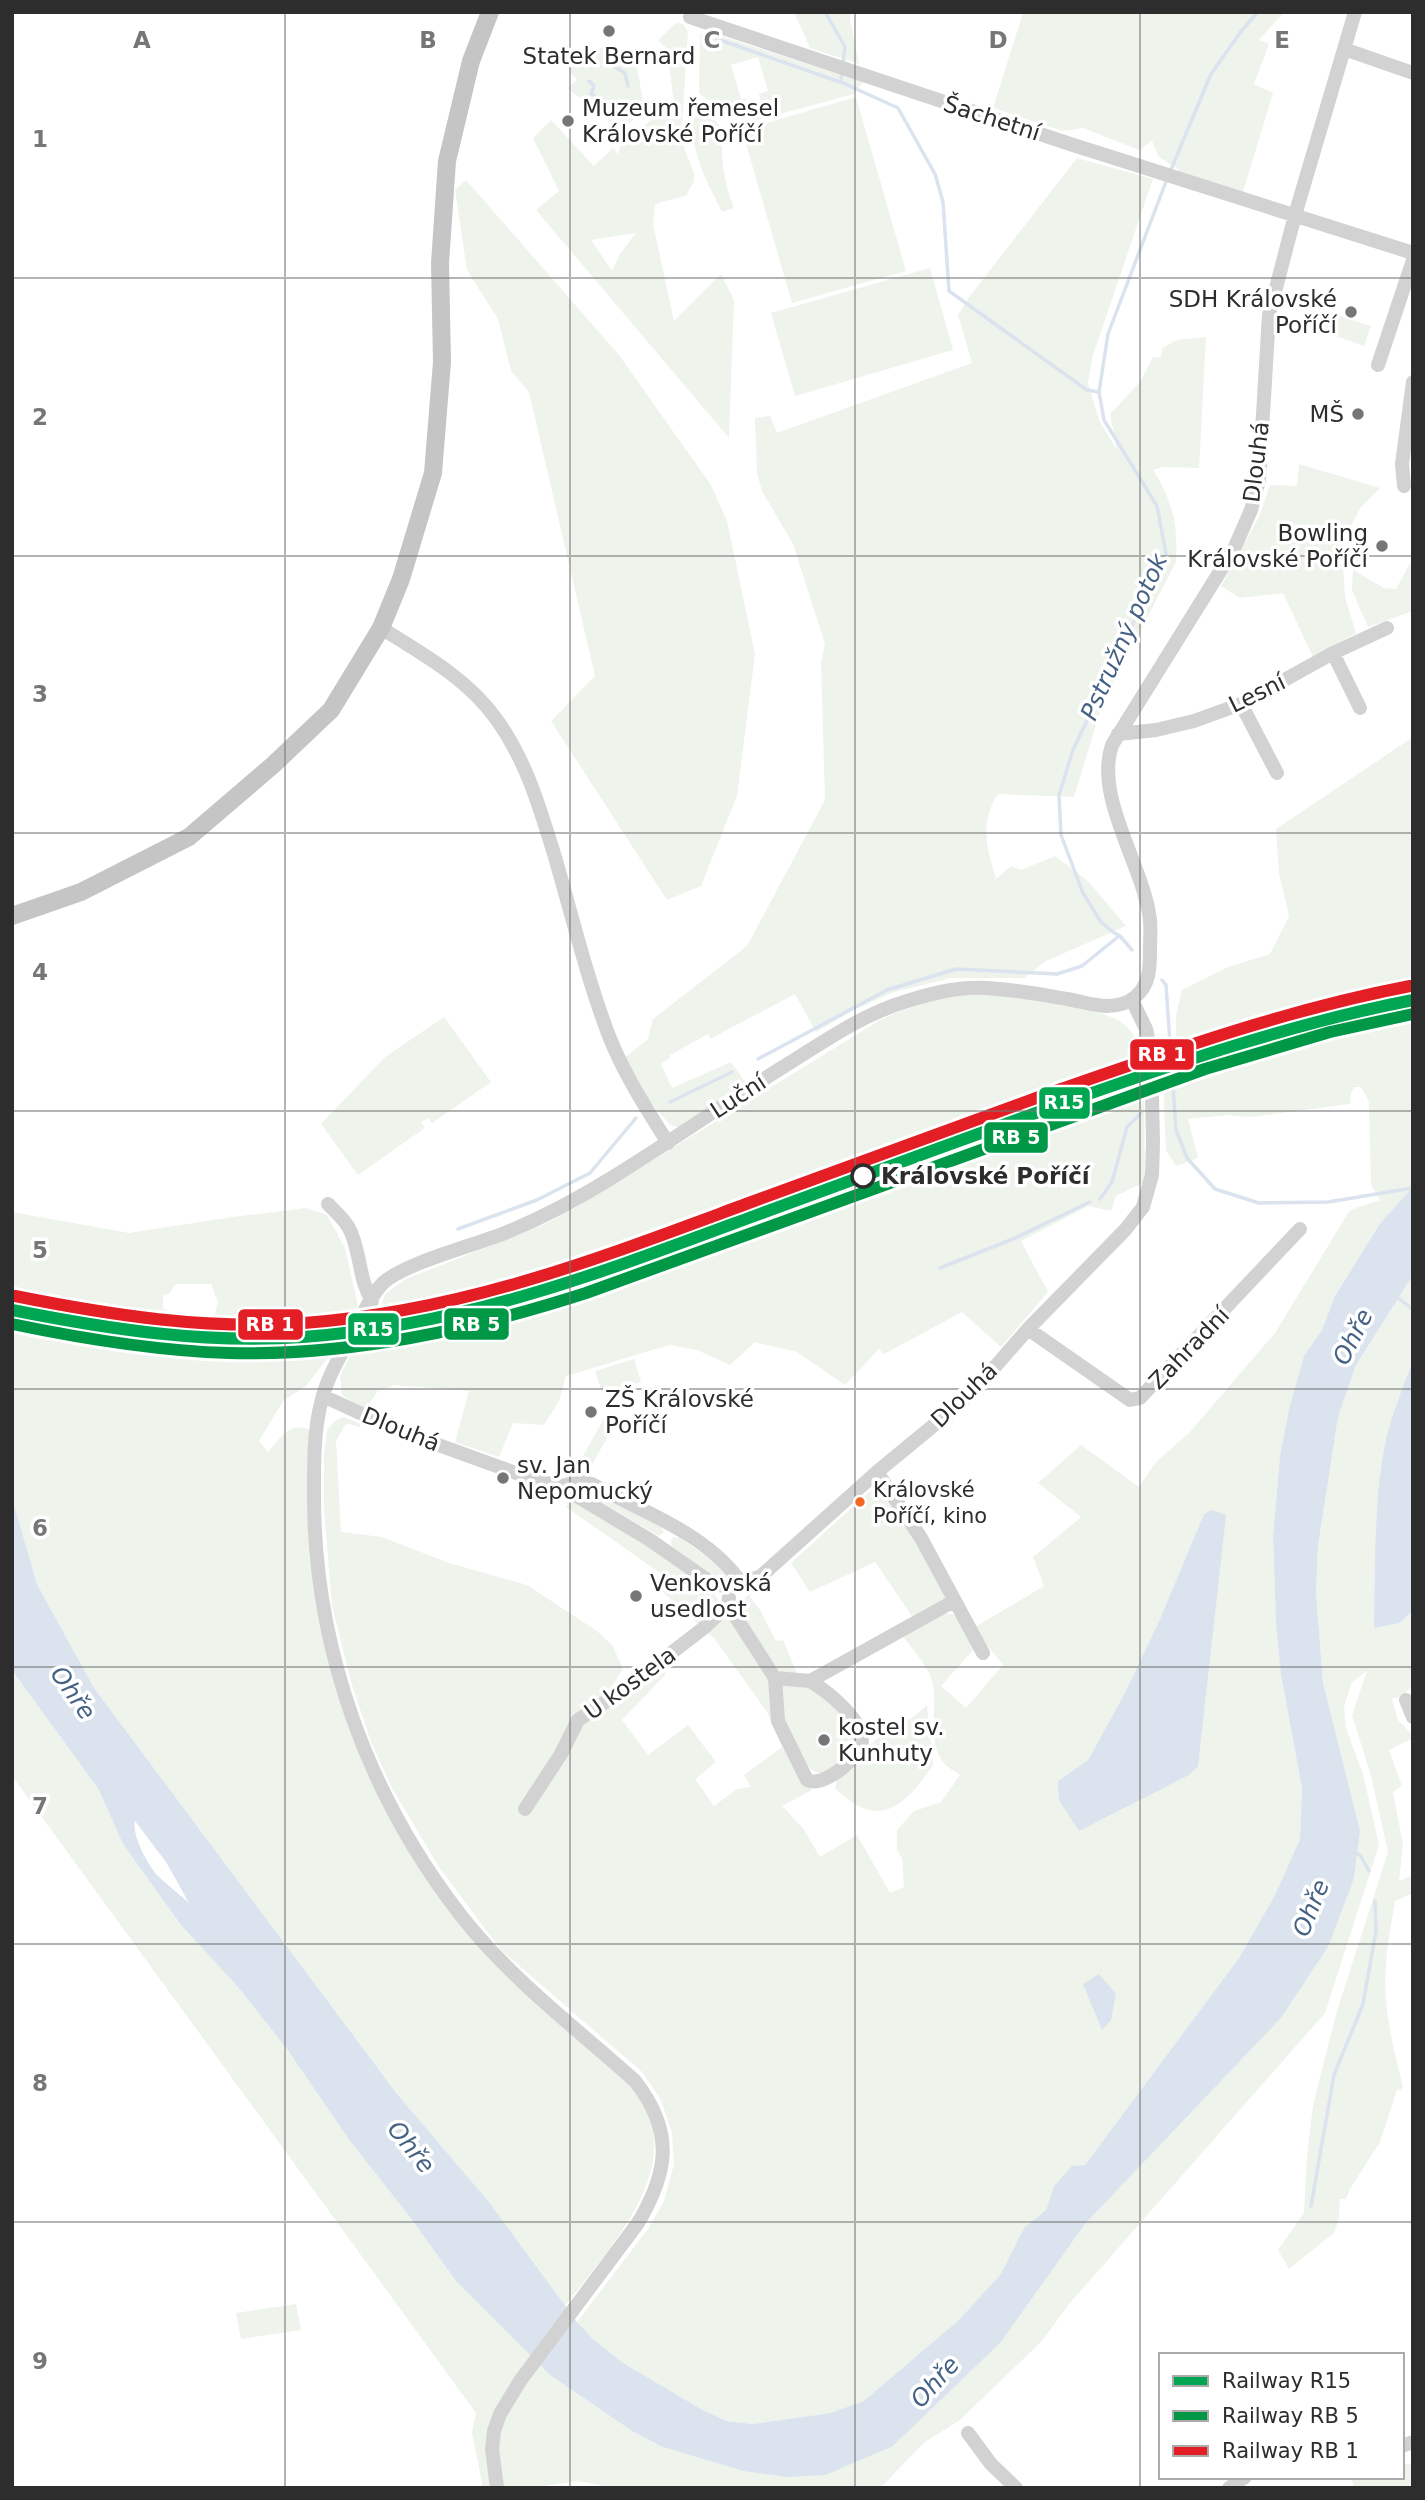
<svg xmlns="http://www.w3.org/2000/svg" width="1425" height="2500" font-family="'DejaVu Sans',sans-serif">
	<style>
		.green { fill: #eef3ec; fill-rule: evenodd }
		.water { fill: #dae3ee; fill-rule: evenodd }
		.lines { fill: none; stroke-linecap: round; stroke-linejoin: round }
		.stream { stroke: #dae3ee; stroke-width: 3.5 }
		.minor { stroke: #d2d2d2; stroke-width: 14 }
		.major { stroke: #c5c5c5; stroke-width: 18 }
		.rail-1-casing { stroke: #fff; stroke-width: 18 }
		.rail-2-casing { stroke: #fff; stroke-width: 18 }
		.rail-3-casing { stroke: #fff; stroke-width: 18 }
		.rail-1 { stroke: #00a651; stroke-width: 12 }
		.rail-2 { stroke: #009847; stroke-width: 12 }
		.rail-3 { stroke: #e31e25; stroke-width: 12 }
		.grid { fill: none; stroke: #767676; stroke-width: 2; stroke-opacity: 0.55 }
		.poi-dot { fill: #767676; stroke: #fff; stroke-width: 2.5 }
		.stop-dot { fill: #fff; stroke: #2d2d2d; stroke-width: 3.5 }
		.bus-dot { fill: #f26522; stroke: #fff; stroke-width: 2.5 }
		.labels { text-anchor: middle; dominant-baseline: central; stroke-width: 7; stroke-linejoin: round; paint-order: stroke }
		.bus-label { font-size: 21px; fill: #2d2d2d; stroke: #fff; text-anchor: start }
		.poi-label { font-size: 23px; fill: #2d2d2d; stroke: #fff; text-anchor: start }
		.street-label { font-size: 23px; fill: #2d2d2d; stroke: #fff }
		.stop-label { font-size: 23px; font-weight: bold; fill: #2d2d2d; stroke: #fff; text-anchor: start }
		.water-label { font-size: 24px; font-style: italic; fill: #456284; stroke: #fff }
		.grid-label { font-size: 23px; text-anchor: middle; font-weight: bold; fill: #767676; stroke: #fff; stroke-width: 7; stroke-linejoin: round; paint-order: stroke }
		.line-badge { stroke: #fff; stroke-width: 2.5 }
		.badge-label { font-size: 19px; text-anchor: middle; font-weight: bold; fill: #fff }
	</style>
	<rect width="100%" height="100%" fill="#fff"/>
	<path class="green" d="M794 12H851L850 19 859 64 810 48Z
		M1021 12H1284L1259 40 1269 44 1254 84 1273 93 1243 192 1178 173V169L1159 157 1152 141 1139 150 1083 128 1063 131 993 108 1023 13Z
		M676 23 683 24 688 32 681 140 694 173V181L686 196 661 202 655 205 653 224 674 321 721 274 734 300 729 438 536 210 559 191 533 138 551 120 594 166 613 148 618 154 620 147 658 114 675 111 667 49 658 40ZM636 233 620 254 612 271 591 240Z
		M705 32H708L863 82 854 94 750 122C761 115 762 106 759 94L768 91 758 57 731 65 741 99 746 98 742 107C733 111 711 103 703 96 698 93 699 91 699 85L700 35Z
		M591 48C605 48 627 50 636 61L644 107 638 116 629 124 614 126C609 121 605 114 598 108 588 100 578 99 568 88L577 79 570 73 568 66 586 49Z
		M856 97 906 271 792 303 742 130Z
		M703 113 717 117 715 121 719 125 718 132 722 134C721 162 724 182 734 208L722 212C708 183 689 152 694 118Z
		M1077 158 1153 179 1093 355 1088 383 1099 420 1117 450 1110 414 1141 381 1153 357 1161 358 1162 348 1177 340 1206 337 1199 468 1163 467 1153 470C1173 502 1178 524 1176 562L1103 702 1074 797 998 794C979 823 987 848 996 879L1011 866 1021 870 1055 856 1088 881 1126 926 1046 961 1024 978H951L894 992 854 1010 816 1032 795 994 710 1039 708 1034 670 1055V1058L661 1064 672 1088 731 1062 745 1082 679 1127 670 1125 647 1098 623 1059 648 1039 653 1019 747 946 825 800 821 662 825 644 793 544 762 491 757 473 755 418 770 416 777 433 972 363 958 315 970 296Z
		M466 180 619 355 711 485 727 521 755 654 737 796 701 886 667 900 551 721 595 676 529 392 511 371 498 319 467 270 455 190Z
		M930 268 953 350 795 396 771 313Z
		M1319 309 1371 326 1364 346 1313 328Z
		M1299 464 1380 488 1361 507 1349 530 1355 533 1352 539 1345 536 1332 560 1343 566 1345 597 1356 633 1313 657 1283 593 1240 598 1221 586 1259 517 1270 485 1297 486Z
		M1413 558V611L1368 627 1352 590 1353 570 1384 588 1396 589Z
		M1413 737V991L1342 1003 1176 1058V1015L1182 990 1228 967 1270 954 1289 916 1279 873 1276 829Z
		M984 994C1020 999 1106 1003 1129 1029 1139 1041 1141 1055 1144 1070L1053 1103 1047 1099 562 1274C501 1294 441 1310 377 1320L385 1294 406 1279 543 1225 577 1207 880 1020C918 1003 943 996 984 994Z
		M444 1017 491 1082 432 1123 428 1118 421 1122 425 1128 358 1175 321 1124 385 1057Z
		M1413 1017V1187L1381 1222 1335 1296 1322 1330 1304 1356 1289 1409 1280 1456 1273 1536 1276 1624 1283 1685 1302 1789 1300 1839 1275 1895 1239 1958 1085 2165 1072 2167 1054 2186 1046 2210 1024 2228 1002 2274 959 2320 864 2402 832 2413 753 2424 726 2421 701 2409 623 2363 594 2340 577 2322 648 2229 664 2201 674 2164 672 2133 661 2100 642 2072 501 1950 439 1867 392 1788 371 1742 352 1685 332 1606 324 1509V1452L327 1430 335 1421 343 1417 361 1424 360 1427 349 1424 345 1425 336 1441 341 1532 382 1537 449 1563 527 1585 597 1631 612 1645 623 1668 612 1687 614 1702 661 1666 666 1674 622 1720 648 1755 688 1725 716 1762 695 1779 714 1806 737 1789 751 1787 744 1775 782 1747 767 1712 714 1638 704 1631 727 1613 772 1680 802 1775 812 1790 782 1806 803 1828 820 1857 857 1835 890 1893 904 1887 902 1858 897 1851V1830L914 1811 941 1802 960 1775C955 1771 946 1767 943 1762 926 1738 939 1706 932 1681 927 1664 911 1648 902 1635 914 1628 946 1604 959 1618 965 1625 969 1640 974 1649L941 1686 966 1708 1003 1665 980 1636 975 1627 1044 1586 1033 1557 1081 1517 1038 1483 1081 1445 1139 1487 1156 1462 1189 1433 1275 1333 1350 1210 1380 1200 1371 1185 1369 1102 1361 1087H1354L1351 1093 1350 1104 1250 1117 1228 1115 1188 1119 1198 1158 1176 1166 1166 1150 1163 1080 1265 1046ZM1204 1514 1225 1515 1198 1767 1189 1775 1079 1830 1058 1781 1088 1760 1125 1693 1160 1619Z
		M1144 1087 1145 1182 1116 1196 1111 1211 1088 1206 1021 1241 1048 1292 1001 1347 962 1312 884 1354 879 1349 845 1385 797 1352 755 1342 730 1365 697 1350 669 1345 566 1376 559 1401 544 1425 513 1423 499 1457 455 1442 469 1391 395 1385 378 1391 365 1410 342 1395 340 1376 353 1350C428 1339 499 1322 571 1299L1055 1124 1059 1118Z
		M306 1208 327 1215 345 1248 358 1306 348 1324C296 1329 245 1332 193 1328 132 1324 72 1313 12 1301V1212L129 1233 233 1217ZM176 1284H211L218 1302 213 1322 182 1321 163 1308V1295L169 1294Z
		M1413 1275V1362L1397 1401 1382 1457 1376 1525 1374 1627 1400 1623 1413 1610V1686L1402 1696 1392 1699 1398 1720 1413 1735V1738L1389 1750 1402 1786 1393 1792 1403 1845 1399 1881 1413 1875V1893L1395 1901C1392 1922 1387 1944 1386 1965 1382 2006 1394 2050 1403 2087L1400 2090H1397L1380 2142 1350 2189 1346 2199H1340L1339 2219 1334 2233 1289 2269 1278 2250 1304 2213 1307 2156 1313 2105 1337 2011 1388 1852 1371 1776 1352 1715 1367 1671 1352 1682 1344 1706 1346 1728 1363 1774 1379 1845 1325 2013 1069 2304 1042 2341 960 2420 925 2442 880 2488H616L577 2481 532 2488H483L472 2433 476 2413 12 1776V1670L99 1790 123 1844 181 1925 238 1987 287 2049 350 2141 410 2217 456 2281 550 2375 632 2431 893 2446 1001 2342 1085 2224 1281 2018 1328 1947 1360 1831 1323 1683 1316 1592 1318 1546 1338 1417 1356 1365Z
		M12 1328C119 1349 223 1362 332 1352L306 1386 283 1401 259 1441 268 1452C281 1438 289 1421 311 1430L309 1469 344 1710 369 1777 403 1841 430 1881 620 2073C631 2086 644 2100 650 2117 673 2184 602 2257 565 2306L489 2202 397 2094 94 1688 37 1584 12 1498Z
		M634 1359 641 1382 602 1393 595 1371Z
		M606 1415 616 1422 585 1477 575 1470Z
		M879 1483 918 1541 947 1597 912 1616 875 1562 810 1592 791 1563Z
		M575 1487 594 1491 661 1527 664 1532 659 1536Z
		M571 1500C599 1515 713 1579 721 1605L699 1625 653 1583 660 1573 566 1507Z
		M673 1537 680 1538 723 1568 730 1577 728 1579C706 1577 689 1560 672 1546L671 1540Z
		M751 1593 750 1597 760 1610 776 1641 783 1640 799 1678 780 1672 736 1606Z
		M781 1684 810 1687 857 1728 858 1747C849 1755 835 1771 824 1773 803 1777 783 1728 781 1711 780 1702 781 1692 781 1684Z
		M927 1705 933 1765C905 1806 879 1832 835 1788L838 1775 883 1733 915 1716Z
		M296 2304 301 2330 241 2339 236 2313Z
		M1402 2463 1413 2465V2488H1354L1351 2477H1402Z"/>
	<path class="water" d="M1413 1187V1275L1356 1365 1338 1417 1318 1546 1316 1592 1323 1683 1360 1831 1354 1878 1328 1947 1281 2018 1085 2224 1001 2342 893 2446 825 2475 788 2477 744 2471 663 2447 632 2431 550 2375 456 2281 410 2217 350 2141 287 2049 238 1987 181 1925 123 1844 99 1790 12 1670V1498L37 1584 94 1688 397 2094 489 2202 577 2322 594 2340 623 2363 701 2409 726 2421 753 2424 831 2413 864 2401 959 2320 1001 2274 1024 2228 1046 2210 1054 2186 1072 2166 1085 2165 1239 1958 1275 1895 1300 1839 1302 1789 1281 1674 1276 1624 1273 1536 1280 1456 1289 1409 1304 1356 1322 1330 1335 1296 1381 1222ZM135 1821 166 1862 189 1903C180 1895 169 1886 159 1877 149 1868 131 1834 135 1821Z
		M1413 1362V1610L1400 1623 1374 1628C1375 1572 1374 1515 1382 1460 1387 1427 1400 1392 1413 1362Z
		M1212 1510 1226 1515 1198 1767 1189 1775 1079 1831 1059 1800 1058 1781 1088 1760 1125 1693 1160 1619 1204 1514Z
		M1099 1974 1116 1994 1111 2020 1102 2030 1083 1984Z"/>
	<g class="lines">
		<path class="stream" d="M825 12 845 47 843 64
			M717 39 840 82
			M607 62 625 73 628 86
			M842 71 841 82 898 108 935 174 943 202 949 291 1087 390 1099 392
			M589 81 594 86 591 94 605 101
			M1170 172 1211 74 1242 30 1258 12
			M1132 950 1120 936 1113 932 1101 922 1083 893 1061 835 1059 795 1073 750 1166 554 1157 506 1104 420 1099 392 1108 334 1167 179
			M1162 980 1166 985 1176 1130 1187 1158 1215 1189 1259 1203 1328 1202 1413 1188
			M758 1059 887 990 956 969 1057 974 1082 966 1119 936
			M670 1102 732 1072
			M1100 1199 1112 1182 1127 1127 1141 1113
			M458 1229 537 1200 590 1173 636 1118
			M940 1268 1013 1239 1090 1202
			M1397 1297 1412 1309
			M1353 1852 1360 1855 1369 1871
			M1311 2206 1334 2075 1363 2004 1376 1931 1375 1901"/>
		<path class="minor" d="M690 17 1067 143 1413 253
			M1344 49 1413 73
			M1378 365 1413 260
			M1404 486 1402 464 1413 382
			M381 628C423 654 468 679 497 720 527 762 540 809 555 857 572 916 587 978 609 1036 624 1074 646 1108 668 1143
			M1333 653 1360 708
			M1241 704 1277 773
			M1118 734 1156 730 1194 721 1241 704 1333 653 1387 628
			M328 1204C337 1213 348 1223 352 1235 361 1258 359 1279 372 1301
			M1028 1329 1130 1400 1140 1398 1300 1229
			M323 1396 388 1426 433 1443 538 1481 560 1486 650 1540 713 1584 731 1587 761 1576 877 1472 951 1411 987 1376 1028 1329 1125 1230 1143 1207 1152 1175 1153 1143 1151 1052 1146 1029 1132 1000
			M877 1472 921 1538 983 1653
			M560 1486 583 1482 592 1484C644 1513 707 1533 742 1584
			M728 1605 775 1678 778 1721 807 1780C823 1789 862 1756 862 1740 862 1719 827 1691 810 1681
			M775 1678 810 1681 954 1601
			M1406 1700 1413 1717
			M525 1809 561 1754 578 1720 622 1691 705 1627 728 1605 729 1598
			M968 2433 991 2464 1016 2488
			M1402 2446 1413 2442
			M497 2488 492 2449 494 2431 500 2414 520 2381 638 2223C669 2171 674 2131 635 2081 575 2027 509 1978 459 1913 368 1795 315 1650 314 1500 314 1467 313 1432 322 1399 328 1376 340 1356 352 1335 361 1319 370 1296 383 1283 405 1263 475 1245 505 1233 542 1218 578 1199 613 1177 673 1140 731 1099 791 1062 829 1038 864 1014 907 1001 933 993 960 986 987 988 1013 990 1041 994 1067 999 1080 1001 1094 1006 1107 1006 1117 1006 1128 1003 1135 997 1150 985 1150 967 1150 950 1150 941 1151 930 1150 920 1144 866 1094 798 1112 745L1234 549 1251 510 1259 480 1269 315 1295 215 1355 12
			M1229 2488 1245 2477"/>
		<path class="major" d="M12 916 81 892 189 837 273 765 331 710 381 628 401 579 433 473 442 362 440 263 447 161 471 61 490 12"/>
		<g class="rail-1-casing">
			<path id="rail-1" d="M12 1310C108 1329 204 1344 303 1337 462 1326 598 1274 746 1219 854 1179 961 1140 1069 1101 1182 1061 1295 1023 1413 1000"/>
		</g>
		<g class="rail-2-casing">
			<path id="rail-2" d="M12 1324C84 1339 156 1351 229 1353 351 1356 471 1330 586 1293L1205 1069 1330 1032 1413 1014"/>
		</g>
		<g class="rail-3-casing">
			<path id="rail-3" d="M15 1296C110 1315 206 1330 304 1323 465 1311 597 1259 746 1204 851 1165 956 1127 1061 1089 1176 1049 1290 1009 1410 986"/>
		</g>
		<use href="#rail-1" class="rail-1"/>
		<use href="#rail-2" class="rail-2"/>
		<use href="#rail-3" class="rail-3"/>
	</g>
	<path class="grid" d="M285 12V2488M570 12V2488M855 12V2488M1140 12V2488M12 278H1413M12 556H1413M12 833H1413M12 1111H1413M12 1389H1413M12 1667H1413M12 1944H1413M12 2222H1413"/>
	<g class="poi-dot">
		<circle cx="609" cy="31" r="7"/>
		<circle cx="568" cy="121" r="7"/>
		<circle cx="1351" cy="312" r="7"/>
		<circle cx="1358" cy="414" r="7"/>
		<circle cx="1382" cy="546" r="7"/>
		<circle cx="591" cy="1412" r="7"/>
		<circle cx="503" cy="1478" r="7"/>
		<circle cx="636" cy="1596" r="7"/>
		<circle cx="824" cy="1740" r="7"/>
	</g>
	<circle class="stop-dot" cx="863" cy="1176" r="11"/>
	<circle class="bus-dot" cx="860" cy="1502" r="6"/>
	<g class="labels">
		<g class="bus-label">
			<text x="873" y="1490">Královské<tspan x="873" dy="26">Poříčí, kino</tspan></text>
		</g>
		<g class="poi-label">
			<text x="609" y="56" text-anchor="middle">Statek Bernard</text>
			<text x="582" y="108">Muzeum řemesel<tspan x="582" dy="26">Královské Poříčí</tspan></text>
			<text x="1337" y="299" text-anchor="end">SDH Královské<tspan x="1337" dy="26">Poříčí</tspan></text>
			<text x="1344" y="414" text-anchor="end">MŠ</text>
			<text x="1368" y="533" text-anchor="end">Bowling<tspan x="1368" dy="26">Královské Poříčí</tspan></text>
			<text x="605" y="1399">ZŠ Královské<tspan x="605" dy="26">Poříčí</tspan></text>
			<text x="517" y="1465">sv. Jan<tspan x="517" dy="26">Nepomucký</tspan></text>
			<text x="650" y="1583">Venkovská<tspan x="650" dy="26">usedlost</tspan></text>
			<text x="838" y="1727">kostel sv.<tspan x="838" dy="26">Kunhuty</tspan></text>
		</g>
		<g class="street-label">
			<text transform="translate(992 118) rotate(18)">Šachetní</text>
			<text transform="translate(1256 462) rotate(-83)">Dlouhá</text>
			<text transform="translate(1257 693) rotate(-26)">Lesní</text>
			<text transform="translate(738 1096) rotate(-33)">Luční</text>
			<text transform="translate(1189 1348) rotate(-46)">Zahradní</text>
			<text transform="translate(964 1395) rotate(-44)">Dlouhá</text>
			<text transform="translate(401 1429) rotate(22)">Dlouhá</text>
			<text transform="translate(630 1683) rotate(-36)">U kostela</text>
		</g>
		<g class="stop-label">
			<text x="881" y="1176">Královské Poříčí</text>
		</g>
		<g class="water-label">
			<text transform="translate(1124 637) rotate(-66)">Pstružný potok</text>
			<text transform="translate(1353 1337) rotate(-63)">Ohře</text>
			<text transform="translate(73 1693) rotate(55)">Ohře</text>
			<text transform="translate(1311 1908) rotate(-68)">Ohře</text>
			<text transform="translate(411 2147) rotate(51)">Ohře</text>
			<text transform="translate(935 2382) rotate(-48)">Ohře</text>
		</g>
	</g>
	<g class="grid-label">
		<text x="142" y="48">A</text>
		<text x="428" y="48">B</text>
		<text x="712" y="48">C</text>
		<text x="998" y="48">D</text>
		<text x="1282" y="48">E</text>
		<text x="40" y="147">1</text>
		<text x="40" y="425">2</text>
		<text x="40" y="702">3</text>
		<text x="40" y="980">4</text>
		<text x="40" y="1258">5</text>
		<text x="40" y="1536">6</text>
		<text x="40" y="1814">7</text>
		<text x="40" y="2091">8</text>
		<text x="40" y="2369">9</text>
	</g>
	<g class="line-badge">
		<rect x="1129" y="1038" width="66" height="33" rx="7" fill="#e31e25"/>
		<rect x="1038" y="1086" width="53" height="34" rx="7" fill="#00a651"/>
		<rect x="983" y="1121" width="66" height="33" rx="7" fill="#009847"/>
		<rect x="443" y="1307" width="67" height="34" rx="7" fill="#009847"/>
		<rect x="237" y="1308" width="67" height="33" rx="7" fill="#e31e25"/>
		<rect x="347" y="1312" width="53" height="34" rx="7" fill="#00a651"/>
	</g>
	<g class="badge-label">
		<text x="1162" y="1061">RB 1</text>
		<text x="1064" y="1109">R15</text>
		<text x="1016" y="1144">RB 5</text>
		<text x="476" y="1331">RB 5</text>
		<text x="270" y="1331">RB 1</text>
		<text x="373" y="1336">R15</text>
	</g>
	<rect width="1425" height="2500" fill="none" stroke="#2d2d2d" stroke-width="28"/>
	<rect x="1159" y="2353" width="245" height="126" fill="#ffffff" stroke="#ababab" stroke-width="2"/>
	<rect x="1173" y="2376" width="35" height="10" fill="#00a651" stroke="#ababab" stroke-width="2"/>
	<text x="1222" y="2388" font-size="21" fill="#2d2d2d">Railway R15</text>
	<rect x="1173" y="2411" width="35" height="10" fill="#009847" stroke="#ababab" stroke-width="2"/>
	<text x="1222" y="2423" font-size="21" fill="#2d2d2d">Railway RB 5</text>
	<rect x="1173" y="2446" width="35" height="10" fill="#e31e25" stroke="#ababab" stroke-width="2"/>
	<text x="1222" y="2458" font-size="21" fill="#2d2d2d">Railway RB 1</text>
</svg>
